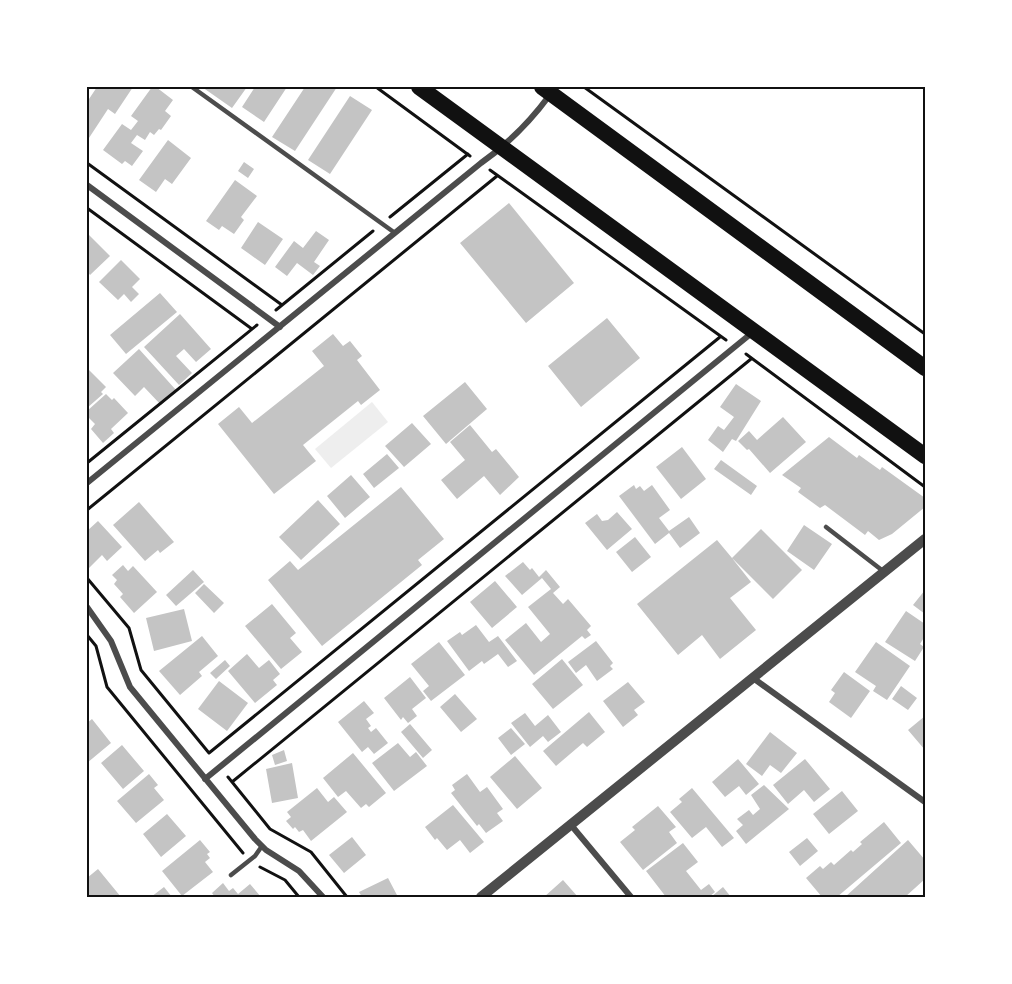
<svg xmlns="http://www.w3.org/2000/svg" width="1012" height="984" font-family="Merriweather,serif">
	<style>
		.green { fill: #eee }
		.building { fill: #c4c4c4 }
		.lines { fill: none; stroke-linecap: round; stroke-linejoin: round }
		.path { stroke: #111; stroke-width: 3 }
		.service { stroke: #4c4c4c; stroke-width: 4.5 }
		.minor { stroke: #4c4c4c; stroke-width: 6 }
		.tertiary { stroke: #4c4c4c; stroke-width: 10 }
		.trunk { stroke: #111; stroke-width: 16 }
		.neatline { fill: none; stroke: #111; stroke-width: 2 }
	</style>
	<rect width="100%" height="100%" fill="#fff"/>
	<path class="green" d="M372 402 388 422 331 468 315 449Z"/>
	<path class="building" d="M97 87H133L115 114 108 109 87 141V102Z
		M152 87H156L173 100 165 111 171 116 161 130 159 129 154 135 150 132 145 140 137 135 131 143 143 151 132 166 125 161 122 164 103 150 122 124 131 130 138 121 131 116Z
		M202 87H247L232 108Z
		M255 87H287L264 122 242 107Z
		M305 87H337L295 151 272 137Z
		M350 96 372 110 330 174 308 160Z
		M168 140 191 158 172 184 165 179 156 192 139 180Z
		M244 162 254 169 248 178 238 171Z
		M235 180 257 196 241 217 244 220 234 234 222 226 219 230 206 221Z
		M509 203 574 283 526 323 460 243Z
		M258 222 283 239 265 265 241 248Z
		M316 231 329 240 314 262 320 266 313 275 297 263 287 276 275 267 294 241 303 248Z
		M89 235 110 256 90 275 87 271V237Z
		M121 260 140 279 132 287 139 294 131 302 124 294 118 300 99 282Z
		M160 293 177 312 126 354 110 335Z
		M180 314 211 349 196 362 184 349 176 356 192 373 179 385 144 347Z
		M607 318 640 358 581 407 548 366Z
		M333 334 343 346 350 341 362 356 357 360 380 390 361 405 358 401 303 445 316 461 274 494 218 424 239 407 252 423 324 366 312 351Z
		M139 349 176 390 161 405 144 387 135 396 113 373Z
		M87 368 106 387 101 392 103 394 87 408Z
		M465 382 487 409 446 444 423 416Z
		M736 384 761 401 736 441 732 439 723 452 708 440 718 426 724 430 734 417 720 407Z
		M106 394 112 400 114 398 128 413 111 429 114 433 103 443 91 429 95 424 87 416V411Z
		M783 417 806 442 770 473 749 449 747 450 738 441 749 431 757 440Z
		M412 423 431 444 404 467 385 446Z
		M470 425 492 452 496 449 519 477 500 495 484 476 457 499 441 480 465 460 450 442Z
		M829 437 857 458 859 455 880 470 882 467 925 498V507L892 534 879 540 868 531 865 535 825 505 820 508 798 492 801 488 782 475Z
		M682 447 706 479 681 499 656 467Z
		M387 454 399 468 374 488 363 474Z
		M721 460 757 486 751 495 714 469Z
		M351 475 370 497 345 518 327 496Z
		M634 485 636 489 640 486 644 491 652 485 670 510 659 518 669 531 689 517 700 533 680 548 669 533 655 544 619 496Z
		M401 487 444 539 418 560 422 565 322 646 268 580 290 561 298 570Z
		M318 500 340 524 301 560 279 537Z
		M139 502 174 542 160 553 158 550 145 561 113 525Z
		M617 512 632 529 607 550 585 523 597 514 602 521 608 520Z
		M98 521 122 547 107 561 102 555 87 570V531Z
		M804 525 832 544 814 570 787 551Z
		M761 529 802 570 773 599 732 558 751 582 730 598 756 630 720 659 702 635 678 655 637 604 717 540 732 558Z
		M635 537 651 557 632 572 616 552Z
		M523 562 530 570 532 568 539 577 546 570 560 587 553 593 563 604 568 599 591 626 587 630 591 635 585 639 582 636 534 675 505 640 526 623 541 642 550 634 528 607 551 589 542 578 522 595 505 576Z
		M123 565 128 571 133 566 157 592 134 613 120 597 123 594 114 584 117 580 112 575Z
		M193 570 204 582 176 606 166 595Z
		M495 581 517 607 492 628 470 602Z
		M204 584 224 603 214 613 195 593Z
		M925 590V614L913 605Z
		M272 604 296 633 290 638 302 652 281 669 245 626Z
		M184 609 192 641 154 651 146 618Z
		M906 611 925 624V636L920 644 924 647 915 661 885 642Z
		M476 625 489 642 498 636 517 661 508 667 498 654 484 664 482 661 469 671 447 641 460 632 462 635Z
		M202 636 218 656 199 672 202 676 180 695 159 671Z
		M596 641 613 663 610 666 613 669 597 681 586 665 576 673 568 662Z
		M439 642 465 675 431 701 423 691 429 686 411 664Z
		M876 642 910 666 887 700 873 691 876 686 855 672Z
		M247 654 259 668 269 660 280 674 273 680 277 685 255 703 228 671Z
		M562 659 583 685 553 709 532 684Z
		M225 660 230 666 216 679 210 673Z
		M844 672 870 691 851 718 829 702 835 693 831 690Z
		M410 677 426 698 412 709 417 716 408 723 403 717 401 720 384 698Z
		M219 681 248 703 227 731 198 709Z
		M628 682 645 702 634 710 638 715 623 727 603 701Z
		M901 686 917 698 908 710 892 699Z
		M455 694 477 719 461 732 440 707Z
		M364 701 374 713 366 719 371 726 368 728 371 732 376 728 388 743 374 754 368 747 362 752 338 722Z
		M589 712 605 732 587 747 583 743 556 766 543 751Z
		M525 713 535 726 548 715 561 732 548 742 543 736 530 747 511 723Z
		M925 716V750L908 730Z
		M92 719 111 743 87 763V723Z
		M410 724 432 750 423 758 401 732Z
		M511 728 525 744 511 755 498 738Z
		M770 732 797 753 781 773 770 765 762 776 746 764Z
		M398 743 410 757 416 752 427 766 394 791 372 763Z
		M122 745 144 771 123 789 101 763Z
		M284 750 287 761 275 765 272 755Z
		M353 753 386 793 369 807 366 804 361 808 346 791 338 797 323 778Z
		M515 756 542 788 517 809 490 777Z
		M738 759 759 784 746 795 739 786 725 797 712 782Z
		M805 759 830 789 814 802 804 790 788 804 773 785Z
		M292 763 298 798 272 803 266 769Z
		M149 774 158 785 154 788 164 800 136 823 117 801Z
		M467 774 480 792 487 787 503 809 497 813 503 821 486 833 479 824 477 826 451 793 455 790 452 785Z
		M764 785 789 809 746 844 736 831 743 825 737 819 749 810 753 815 760 809 751 795Z
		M317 788 328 802 334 797 347 812 311 841 303 830 299 832 295 827 293 829 286 821 291 817 287 812Z
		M692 788 734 838 722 847 706 827 692 838 670 812 682 802 679 799Z
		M842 791 858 811 829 834 813 814Z
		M453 805 484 842 470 853 460 840 447 850 437 838 435 840 425 827Z
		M658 806 676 827 669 832 677 843 643 870 620 842 635 830 632 827Z
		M167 814 186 836 161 857 143 834Z
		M884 822 901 843 837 897H822L806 878 820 866 823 869 831 862 834 865 851 850 853 852 862 844 860 842Z
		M352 837 366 855 344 873 329 855Z
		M807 838 818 851 800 866 789 852Z
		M200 840 210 852 207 854 210 858 205 862 213 872 182 896 162 871Z
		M908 840 925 860V879L905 897H845Z
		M683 843 698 862 686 871 701 890 709 884 715 892 709 897H666L646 871Z
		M98 869 121 897H87V878Z
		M388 878 398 897H362L359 892Z
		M563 880 578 897H544Z
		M223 883 229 891 233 888 238 894 250 884 261 897H215L212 893Z
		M164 887 172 897H151Z
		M723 887 731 897H711Z"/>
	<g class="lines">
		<path class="path" d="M376 87 470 156
			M584 87 925 334
			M87 163 282 305
			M490 170 726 340
			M87 208 252 329
			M390 217 468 154
			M276 310 373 231
			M746 354 925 487
			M87 463 257 325
			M87 510 497 176
			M87 578 129 628 141 670 209 753
			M87 635 96 646 107 687 243 853
			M209 753 720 337
			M228 777 270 829 311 852 347 897
			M232 782 751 359
			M260 867 285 880 299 897"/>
		<path class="service" d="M192 87 395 233
			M826 527 883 571
			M231 875 255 856 262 846"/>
		<path class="minor" d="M87 185 280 327
			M87 483 481 163C508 144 529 123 549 96
			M87 607 111 641 130 687 255 839 266 850 299 871 323 897
			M753 678 925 802
			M205 779 753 332
			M571 825 631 897"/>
		<path class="tertiary" d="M481 897 925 539"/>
		<path class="trunk" d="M419 87 925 456
			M542 87 925 368"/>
	</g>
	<rect width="1012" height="984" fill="none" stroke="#ffffff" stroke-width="177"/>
	<rect x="88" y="88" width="836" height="808" class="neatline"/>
</svg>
